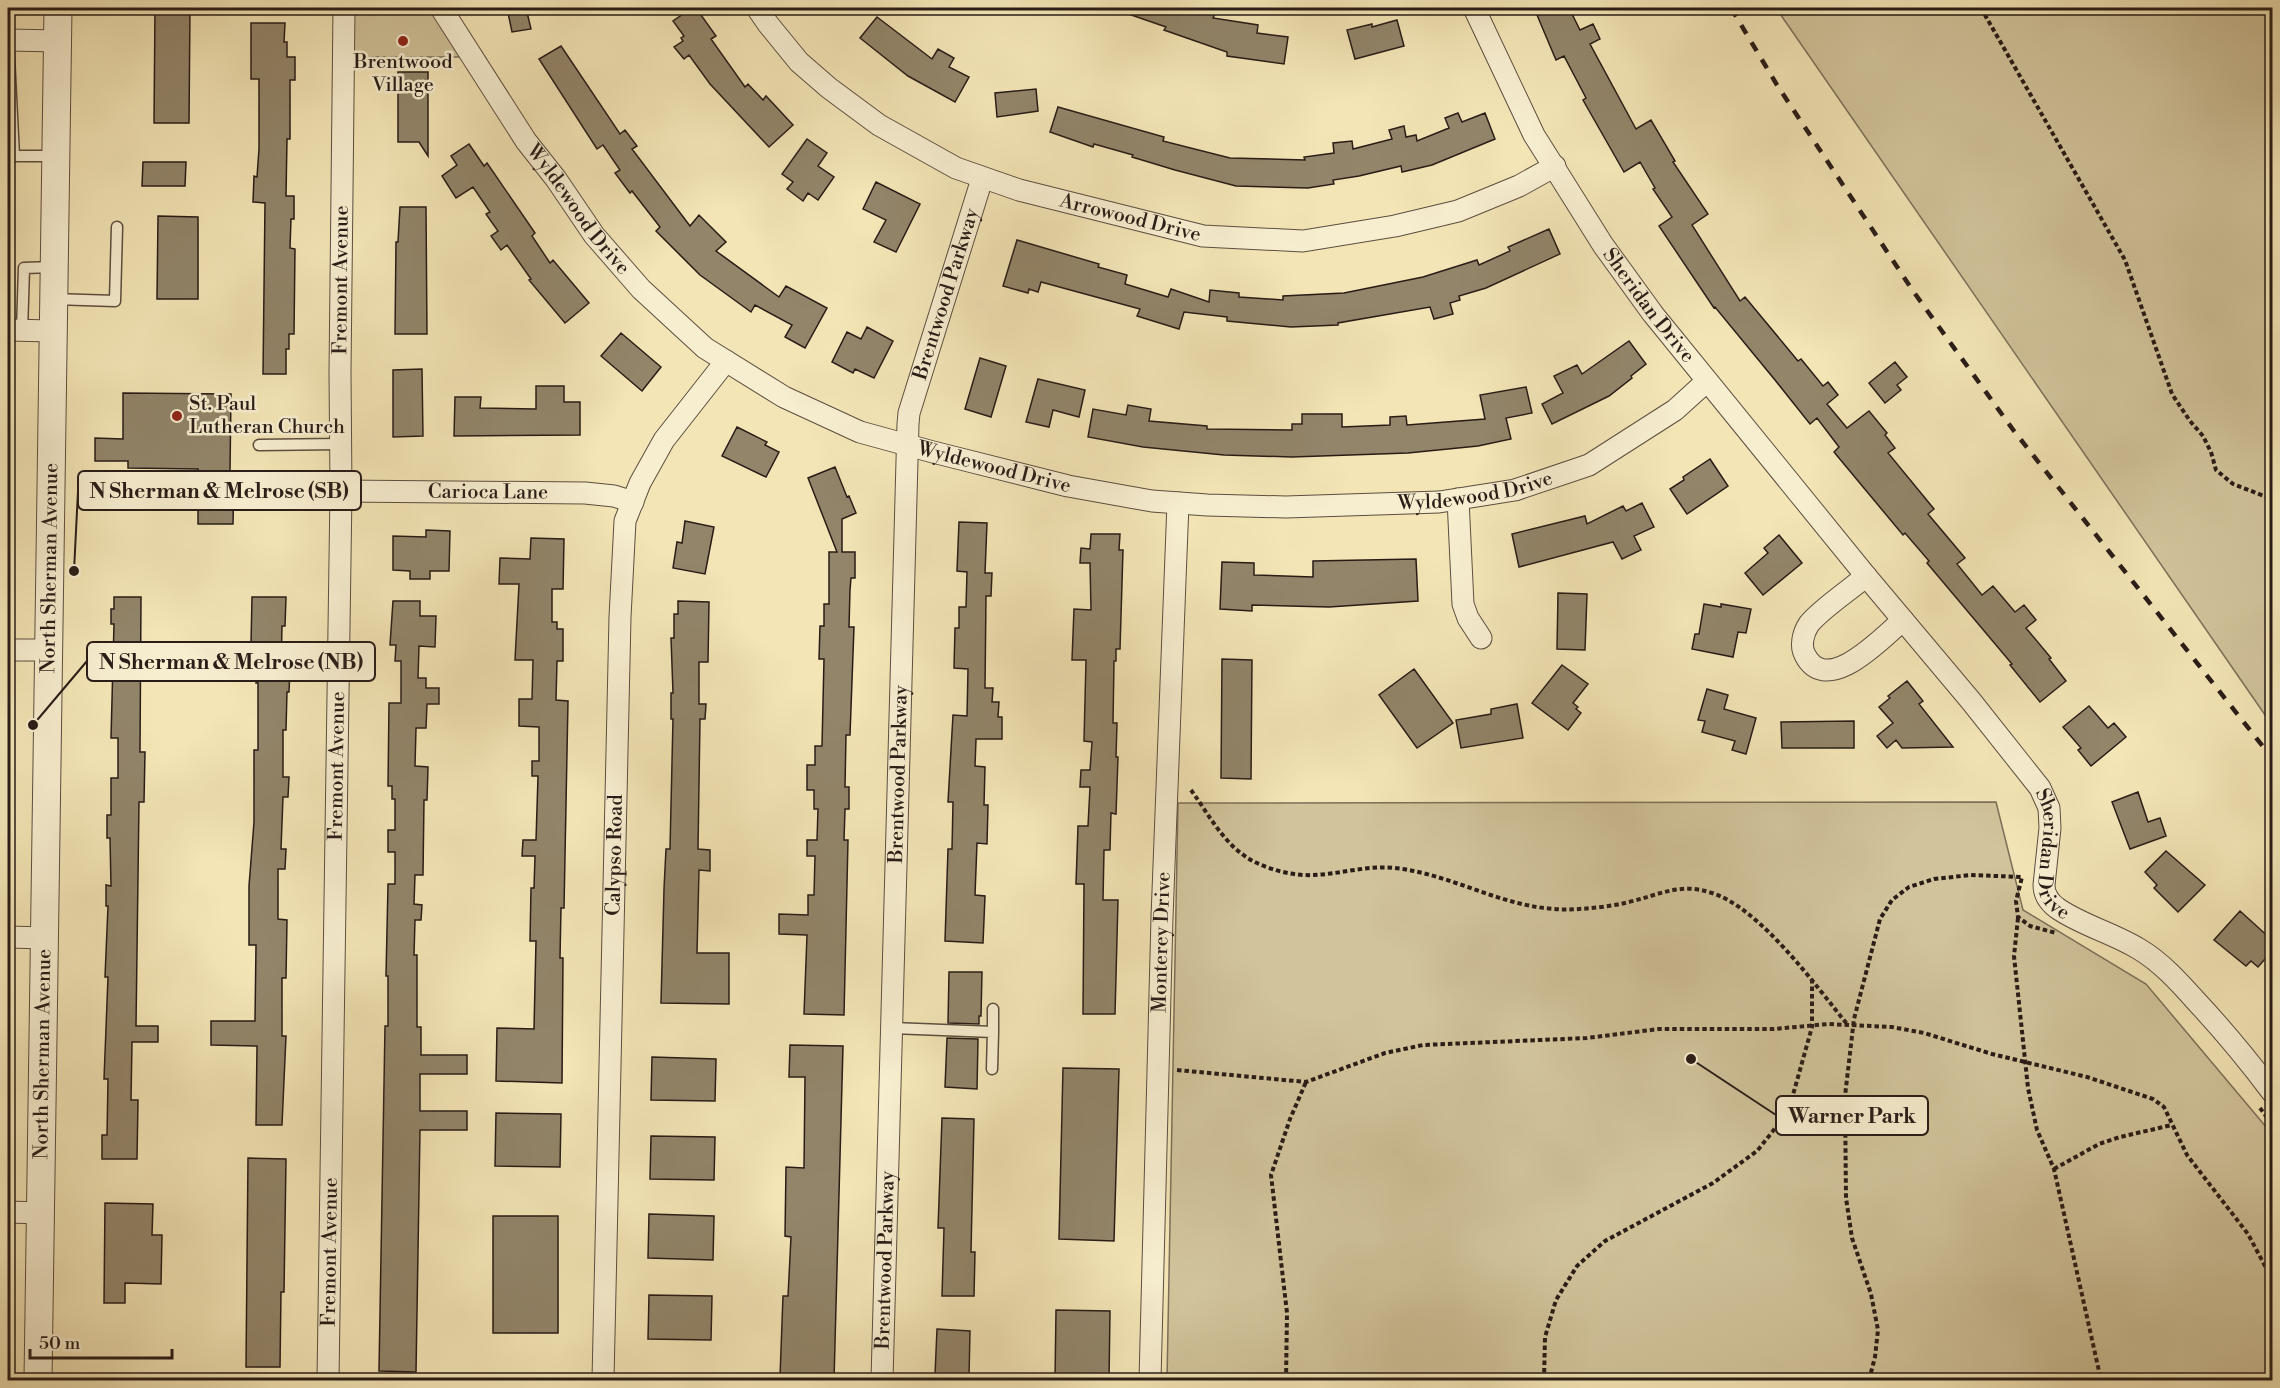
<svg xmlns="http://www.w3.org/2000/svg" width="2280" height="1388" font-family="'Libre Bodoni',serif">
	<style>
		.green { fill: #d1c39b; stroke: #7d7059; stroke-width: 1.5 }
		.building { fill: #92856a; stroke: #291c17; stroke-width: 1.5 }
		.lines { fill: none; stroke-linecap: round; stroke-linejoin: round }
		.service-casing { stroke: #5c4e3f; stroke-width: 13 }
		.minor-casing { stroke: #5c4e3f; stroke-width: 23 }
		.tertiary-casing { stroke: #5c4e3f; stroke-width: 29 }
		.path { stroke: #291c17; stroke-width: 4; stroke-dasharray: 4.5 3; stroke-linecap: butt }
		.service { stroke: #f7eed0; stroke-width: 10 }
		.minor { stroke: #f7eed0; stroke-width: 21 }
		.tertiary { stroke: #f7eed0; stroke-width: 27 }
		.rail { stroke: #291c17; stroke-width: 4.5; stroke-dasharray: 10 10; stroke-linecap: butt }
		.poi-dot { fill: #8f2418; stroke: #f7eed0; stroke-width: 2 }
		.labels { text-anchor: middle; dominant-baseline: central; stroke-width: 5; stroke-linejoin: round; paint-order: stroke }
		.poi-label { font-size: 20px; fill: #291c17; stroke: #f7eed0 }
		.street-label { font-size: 20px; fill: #291c17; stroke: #f7eed0 }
		.leader { fill: none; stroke: #291c17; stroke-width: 2 }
		.callout-dot { fill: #291c17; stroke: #f7eed0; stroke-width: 2 }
		.callout { fill: #f7eed0; stroke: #291c17; stroke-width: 2 }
		.callout-label { font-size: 21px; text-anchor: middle; font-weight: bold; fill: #291c17 }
	</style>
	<rect width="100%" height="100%" fill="#f3e5b6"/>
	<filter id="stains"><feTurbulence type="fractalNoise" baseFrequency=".00333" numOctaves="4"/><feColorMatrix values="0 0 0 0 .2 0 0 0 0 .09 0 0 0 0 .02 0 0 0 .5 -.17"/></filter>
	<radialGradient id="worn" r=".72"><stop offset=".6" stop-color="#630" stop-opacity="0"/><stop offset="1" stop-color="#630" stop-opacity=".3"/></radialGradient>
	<path class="green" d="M344 8H441L472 57H344Z
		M1776 8H2272V725Z
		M1996 802 2023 910 2146 984 2272 1134V1380H1167L1178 803Z"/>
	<path class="building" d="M155 8H190L189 123H154Z
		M507 8H526L531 29 512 32Z
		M692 8H696L716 36 711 39 745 87 748 84 763 100 766 96 793 125 769 147 710 84 689 55 684 59 674 47 683 41 681 38 684 36 673 21Z
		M1118 8H1183L1198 13 1199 9 1215 14 1213 18 1258 25 1257 33 1288 37 1284 64 1227 56V52L1164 30 1166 27 1117 10Z
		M1554 8H1569L1580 30 1593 24 1600 39 1590 44 1636 129 1651 120 1675 161 1673 162 1708 214 1692 225 1740 301 1745 297 1798 361 1801 359 1823 386 1828 382 1838 395 1827 404 1847 428 1869 411 1887 433 1885 435 1895 448 1888 453 1934 509 1928 514 1965 558 1957 564 1982 595 1993 586 2015 612 2024 605 2036 620 2026 628 2051 658 2049 659 2066 681 2040 702 2010 665 2012 664 1927 563 1929 561 1905 533 1903 535 1834 452 1839 447 1817 418 1810 424 1775 380 1715 307 1714 308 1659 226 1672 217 1653 189 1655 188 1640 162 1624 172 1583 100 1586 98 1564 56 1556 60 1537 15Z
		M877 17 932 59 938 49 954 58 949 67 969 77 955 102 908 76 860 38Z
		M1397 20 1404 46 1355 59 1347 30 1372 24V27Z
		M251 23H285L284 42H287V57H295V80H290V139H287L286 196H294V219H291L290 248 295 249 294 334H289V349H286V374H263L265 203 253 202 254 176 257 177 259 149V79H251Z
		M561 46 620 134 625 130 637 146 632 149 690 226 699 215 726 242 716 251 779 297 786 286 827 308 805 348 785 337 792 325 755 305 751 312 700 275 656 231 660 227 632 191 630 193 615 173 620 170 603 145 597 149 539 59Z
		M398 72H428V156L419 142H398Z
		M1036 89 1038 111 997 117 995 93Z
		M1058 107 1164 137 1163 141 1230 158 1305 160 1304 157 1334 153 1333 143 1352 141 1353 149 1392 139 1389 130 1404 126 1406 137 1416 135 1417 141 1449 128 1445 118 1458 113 1462 122 1485 113 1495 139 1432 165 1402 172 1401 166 1359 176 1333 180 1334 184 1308 188 1236 186 1175 170 1132 157 1133 155 1094 144 1093 147 1050 132Z
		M807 139 827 153 818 166 834 177 818 200 808 193 803 201 787 189 793 182 782 174Z
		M469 144 484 166 487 163 535 233 532 236 550 263 553 260 589 303 565 323 529 280 531 279 507 245 501 250 491 236 498 231 486 214 490 212 473 187 456 198 442 176 457 165 451 156Z
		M143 162H186L185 186H142Z
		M876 182 920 204 896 252 874 242 886 220 863 209Z
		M400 207H426L427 334H395L396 242H398Z
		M158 216 198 217V299H157Z
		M1549 229 1560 254 1486 288 1459 296 1460 300 1450 303 1453 314 1434 319 1430 307 1338 323V325L1291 327 1227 321V317L1184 312 1179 329 1137 316 1140 309 1041 282 1038 292 1029 289 1028 293 1003 286 1017 240 1099 264 1098 267 1127 275 1125 284 1168 297 1171 289 1209 302 1210 290 1239 293V297L1283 300V296L1344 293 1423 277 1477 260 1479 265 1510 251 1508 247Z
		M867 327 893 341 874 378 855 369 853 373 832 362 847 332 861 339Z
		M621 333 661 367 642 391 601 356Z
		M1629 341 1646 364 1631 376 1632 378 1609 396 1552 424 1542 404 1563 393 1554 376 1577 365 1582 374Z
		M980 358 1006 366 991 417 965 409Z
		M1895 362 1907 377 1897 385 1901 390 1885 403 1869 383Z
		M422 369 423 436 393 437V370Z
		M1038 379 1085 390 1079 417 1053 410 1049 427 1026 422Z
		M536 386H564V402H580V435L454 436 455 397H481L480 408 536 409Z
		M1526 387 1532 413 1506 418 1511 439 1478 446 1408 453 1292 457 1224 455 1143 447 1088 437 1093 409 1126 415 1128 405 1151 409 1149 421 1207 426V429L1292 430V424H1302V414H1342V427L1390 425V417L1406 416 1407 425 1485 419 1480 395Z
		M123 393 231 394 230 472H234L233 524H198V469L128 468V461H95V438L123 439Z
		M737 427 767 442 765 445 779 452 766 477 722 456Z
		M1710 459 1728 486 1687 514 1670 489 1684 480 1683 477Z
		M835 467 847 497 849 496 856 513 842 519V552H855V578H851L850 590 849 627H854L850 735H846L845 787H849V809H845L844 840H848L844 1015 804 1014 807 935 779 934V914L808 915V895H814L815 856H807V840H817L818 809H814V790H807V765H815V746H822L824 659H819L820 626H824V604H829V552H837L808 478Z
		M1642 503 1654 527 1634 536 1641 550 1622 559 1613 542 1519 567 1512 534 1585 516 1587 524 1623 506 1626 511Z
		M685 521 714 527 705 574 673 568 677 542 682 543Z
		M959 522 987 523 985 573H992L991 596H986L985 688H993L992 702H999L998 717H1002V739H976L975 766 985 767 984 805H988L987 844 977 843 975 895 985 896 983 943 945 941 948 849H952L953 802H948L953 715 967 716 968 669 954 668 955 628H959V607H966L967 572 957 571Z
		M426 530 450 531 449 571H430V579H410V571L393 570V536L426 537Z
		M1091 534H1120L1119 550H1123L1120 649H1116V661H1114L1113 723H1117L1116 757H1118L1116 814 1111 813 1110 850H1104L1103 900H1118L1115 1014H1083L1084 884H1076L1078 826H1088L1090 787H1080L1081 770H1090L1092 742 1084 741 1086 660H1072L1074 609 1091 610 1090 563H1080L1081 548 1090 549Z
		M1779 535 1802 563 1763 595 1745 573 1768 553 1764 548Z
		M531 538 564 539 563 589H552V622H557V629H563V661H557L556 700 568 701 564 908H561L560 958H563L562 1083 496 1081 497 1028 534 1029 536 941H530L531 888H534L535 856H522L523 840H536L538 776H532V761H539V727L519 726V699H532L533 660H515L519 584H499L500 558 530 559Z
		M1416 559 1418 601 1329 607 1252 605V611L1220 609 1222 562 1254 563V575L1313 577V561Z
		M1558 593 1587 594 1585 650 1557 649Z
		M114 597H141L140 752H145L144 802H139L136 1026H158V1042H132L131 1100H138L137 1159H102V1135H107L108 1079H104L108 977H105L108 906H106V885L111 886 110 838H107V815H111V778H118V738H111L114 624H111V609H114Z
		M252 597H286L285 626H282L281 669H290L289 692H287L286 730H283V777H289L288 797H283L281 849H286L285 869H278V919L287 920 286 978H282V1036H286L282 1125H256L257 1046 211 1045V1021H255L256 945H249V886L254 822V750H258V683H256L257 644H251Z
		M393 601H420V616H436L435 647 419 646 418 678H426V688H439V704H427L426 728H416L415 766 428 767 427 800H424L423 875H415L414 904 422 905 421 920H415L414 955H417V1027H421V1055H467V1074H420V1111H467V1130H420L416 1372 379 1371 385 1026H388V976H386L388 884H395V852H388V830H395V799H392V786H388L389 703H401V661H395L396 645H390Z
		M678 601 709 602 708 662H699V704H706L705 719H700L698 849 710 850V871L699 870 697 953H729V1004L661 1003 664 889 666 849H670L673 719H671V693H673L671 638H674V614H678Z
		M1704 604 1721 607V604L1751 609 1746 633 1738 632 1733 657 1692 649 1695 634H1699Z
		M1222 659 1252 660 1251 779 1221 778Z
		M1562 665 1588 684 1573 703 1578 707 1576 709 1581 713 1568 730 1532 703Z
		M1414 669 1453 723 1417 748 1379 695Z
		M1907 681 1923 701 1919 704 1953 747 1902 748 1896 740 1887 748 1877 736 1893 723 1879 707 1890 698 1888 696Z
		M1707 689 1728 695 1724 709 1756 718 1746 754 1732 750 1735 741 1702 732 1705 721 1698 720Z
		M1517 704 1523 738 1461 748 1456 720 1491 714V709Z
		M2089 706 2108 728 2114 723 2126 737 2091 766 2078 750 2081 748 2063 727Z
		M1854 721V748H1782L1781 722Z
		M2138 792 2148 822 2160 818 2166 836 2130 849 2112 802Z
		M2166 851 2205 885 2178 912 2154 888 2157 885 2145 872Z
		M2240 911 2272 940V951L2258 967 2251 961 2246 966 2214 940Z
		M949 972H982L981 1016H979V1024L948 1023Z
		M947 1038 978 1039 977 1089 945 1087Z
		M790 1045 843 1046 834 1380 780 1377 783 1296H788L791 1237 785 1236 786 1167 804 1168 805 1077H789Z
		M652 1057 716 1059 715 1101 651 1100Z
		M1063 1068 1119 1069 1114 1241 1059 1239Z
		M496 1113 561 1114 560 1167 495 1166Z
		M942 1118 974 1119 971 1252H975L974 1296H942L944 1228H938Z
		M651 1136 715 1137 714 1180 650 1179Z
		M248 1158 286 1159 284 1292H281L280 1367H246Z
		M105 1203 153 1204 152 1235H162L161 1284 125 1283V1303H104Z
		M649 1214 714 1216 713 1260 648 1258Z
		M493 1216H558V1333H493Z
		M649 1295 712 1296 711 1340 648 1339Z
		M1056 1310 1110 1311 1109 1380H1055Z
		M937 1329 970 1331 969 1376 935 1375Z"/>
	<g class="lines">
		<g class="service-casing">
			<path id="service" d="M8 36 14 156H56
				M53 299 115 301 117 227
				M22 331 24 268 53 267
				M259 445 341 444
				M892 1028 993 1032 992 1069
				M993 1032V1009"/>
		</g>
		<g class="minor-casing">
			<g id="minor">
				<path id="s1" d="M441 8 526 141 556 179 594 235 641 289 705 348 784 397 860 432 933 452 1068 486 1152 501 1207 505 1286 507 1439 502 1515 490 1589 465 1675 410 1707 381"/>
				<path id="s2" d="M757 8 768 24 799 62 829 88 879 125 956 168 1019 190 1203 236 1303 241 1395 226 1458 211 1519 186 1555 166"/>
				<path id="s3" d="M1474 8 1534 135 1603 245 1653 314 1866 576 1971 701 2040 788 2049 808 2050 828 2044 885C2044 894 2049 902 2057 908 2081 925 2113 933 2139 949 2161 962 2179 982 2196 1001 2223 1030 2248 1060 2272 1092"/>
				<path d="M8 40 58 41"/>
				<path d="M8 330 52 331"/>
				<path id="s4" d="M341 491 585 493 614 496 633 502"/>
				<path d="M1458 499 1463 604 1468 618 1481 638"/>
				<path d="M1866 576C1850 590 1821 609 1809 624 1803 633 1800 646 1805 655 1827 698 1883 637 1903 620"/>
				<path d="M8 650H48"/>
				<path d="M8 937 45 938"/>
				<path d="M8 1212 41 1213"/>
				<path id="s5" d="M328 1380 341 491 340 373 344 8"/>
				<path id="s6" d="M603 1380 620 617 625 521 640 483 664 440 726 361"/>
				<path id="s7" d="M882 1380 908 424 909 413 982 179"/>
				<path id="s8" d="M1150 1380 1162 917 1178 503"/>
			</g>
		</g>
		<g class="tertiary-casing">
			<g id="tertiary">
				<path id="s9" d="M38 1380 58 8"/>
			</g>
		</g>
		<path class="path" d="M1981 8 2125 260 2172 394 2190 421 2203 436 2211 452 2216 470 2233 484 2272 499
			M1191 790C1210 816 1226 849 1257 863 1274 871 1295 876 1314 875 1341 874 1367 865 1395 868 1459 875 1509 914 1579 909 1595 908 1613 906 1629 902 1659 895 1680 882 1712 893 1760 908 1816 986 1847 1024
			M2018 918 2014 956 2028 1088 2037 1130 2054 1169 2101 1380
			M1177 1070 1306 1082 1385 1053 1423 1045 1587 1038 1659 1029H1774L1828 1024 1892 1027 1924 1033 1992 1054 2087 1077 2153 1099 2164 1107 2187 1155 2248 1234 2272 1279
			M2260 1108 2272 1124
			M2054 1169 2099 1144 2120 1137 2172 1125
			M1286 1380 1287 1313 1271 1175 1290 1119 1306 1082
			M1544 1380 1545 1337 1556 1300 1577 1266 1605 1241 1713 1183 1757 1151 1781 1121 1791 1102 1812 1027V981
			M1869 1380 1875 1357 1878 1330 1871 1294 1852 1238 1846 1198 1845 1096 1854 1019 1880 919 1892 900 1909 887 1934 879 1971 875 2022 877 2016 901 2018 917 2030 926 2056 933"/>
		<use href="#service" class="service"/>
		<use href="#minor" class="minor"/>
		<use href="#tertiary" class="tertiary"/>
		<path class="rail" d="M1731 8 1777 85 1913 291 2014 431 2272 758"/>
	</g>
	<g class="poi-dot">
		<circle cx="403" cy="41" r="6"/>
		<circle cx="177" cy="416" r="6"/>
	</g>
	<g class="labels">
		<g class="poi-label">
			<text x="403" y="62">Brentwood<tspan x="403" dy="23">Village</tspan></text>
			<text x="189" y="404" text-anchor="start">St. Paul<tspan x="189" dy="23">Lutheran Church</tspan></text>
		</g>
		<g class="street-label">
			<text stroke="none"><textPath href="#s1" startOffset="244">Wyldewood Drive</textPath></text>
			<text stroke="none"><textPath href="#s2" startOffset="440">Arrowood Drive</textPath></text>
			<text stroke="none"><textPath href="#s5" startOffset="1100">Fremont Avenue</textPath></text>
			<text stroke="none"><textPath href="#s7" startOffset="1092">Brentwood Parkway</textPath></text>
			<text stroke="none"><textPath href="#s3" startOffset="346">Sheridan Drive</textPath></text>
			<text stroke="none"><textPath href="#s1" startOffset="748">Wyldewood Drive</textPath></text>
			<text stroke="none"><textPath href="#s1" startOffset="1234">Wyldewood Drive</textPath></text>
			<text stroke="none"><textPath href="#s4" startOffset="147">Carioca Lane</textPath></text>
			<text stroke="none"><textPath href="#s9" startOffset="812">North Sherman Avenue</textPath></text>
			<text stroke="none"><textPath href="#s5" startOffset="614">Fremont Avenue</textPath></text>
			<text stroke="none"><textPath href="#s7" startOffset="606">Brentwood Parkway</textPath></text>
			<text stroke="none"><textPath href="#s3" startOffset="1038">Sheridan Drive</textPath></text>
			<text stroke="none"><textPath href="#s6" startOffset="525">Calypso Road</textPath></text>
			<text stroke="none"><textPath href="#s8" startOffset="438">Monterey Drive</textPath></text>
			<text stroke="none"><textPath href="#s9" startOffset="326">North Sherman Avenue</textPath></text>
			<text stroke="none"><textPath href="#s5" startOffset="128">Fremont Avenue</textPath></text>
			<text stroke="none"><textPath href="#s7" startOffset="120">Brentwood Parkway</textPath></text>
		</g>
	</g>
	<path class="leader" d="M74 571L78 491M33 725L87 661M1691 1059L1776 1115"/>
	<g class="callout-dot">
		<circle cx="74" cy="571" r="6"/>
		<circle cx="33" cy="725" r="6"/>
		<circle cx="1691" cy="1059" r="6"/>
	</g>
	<g class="callout">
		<rect x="78" y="471" width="283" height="39" rx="6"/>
		<rect x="87" y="642" width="288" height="39" rx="6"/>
		<rect x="1776" y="1096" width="152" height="39" rx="6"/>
	</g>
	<g class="callout-label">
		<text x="219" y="498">N Sherman &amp; Melrose (SB)</text>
		<text x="231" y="669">N Sherman &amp; Melrose (NB)</text>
		<text x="1852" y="1123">Warner Park</text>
	</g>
	<rect width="2280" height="1388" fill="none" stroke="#f3e5b6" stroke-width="30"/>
	<rect x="9" y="9" width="2262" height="1370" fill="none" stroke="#291c17" stroke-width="3"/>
	<rect x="15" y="15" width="2250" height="1358" fill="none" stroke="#291c17" stroke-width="1.5"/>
	<path d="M30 1349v9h142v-9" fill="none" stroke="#291c17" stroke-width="3"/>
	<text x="39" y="1349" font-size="18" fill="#291c17" stroke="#f7eed0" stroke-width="4.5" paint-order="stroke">50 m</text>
	<rect width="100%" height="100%" filter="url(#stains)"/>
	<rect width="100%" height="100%" fill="url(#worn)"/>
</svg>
